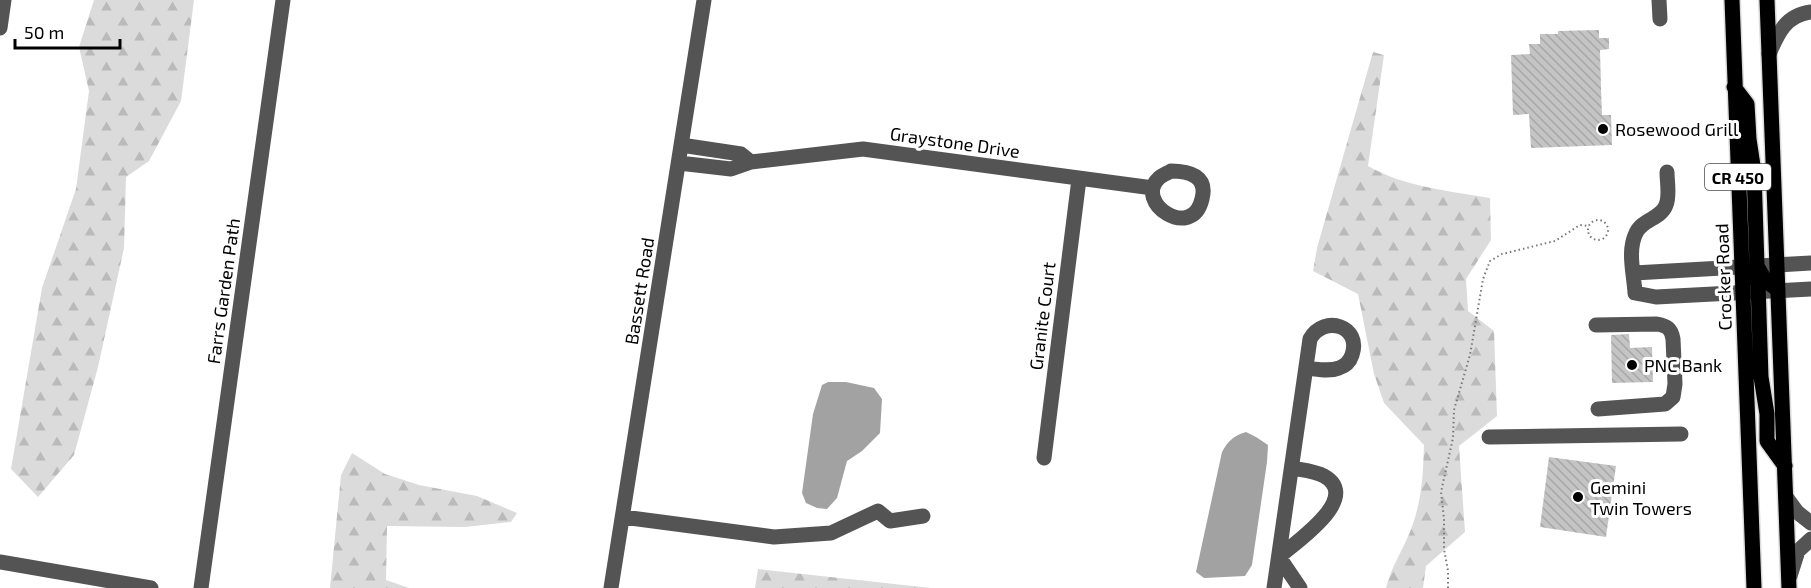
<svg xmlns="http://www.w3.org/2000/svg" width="1811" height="588" font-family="'Exo 2',sans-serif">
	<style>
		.forest { fill: url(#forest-firs) }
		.water { fill: #a2a2a2 }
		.building { fill: url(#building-back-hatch) }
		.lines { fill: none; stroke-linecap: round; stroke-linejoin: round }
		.major-casing { stroke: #dbdbdb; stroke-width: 18 }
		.path { stroke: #767676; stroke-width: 2; stroke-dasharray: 1.5 3; stroke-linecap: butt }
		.minor { stroke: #545454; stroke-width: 15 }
		.major { stroke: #000; stroke-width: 15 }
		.poi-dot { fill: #000; stroke: #fff; stroke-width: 2 }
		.labels { text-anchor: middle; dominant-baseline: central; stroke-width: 6; stroke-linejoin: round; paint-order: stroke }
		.shield { fill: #fff; stroke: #4c4c4c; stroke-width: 1.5 }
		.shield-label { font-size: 16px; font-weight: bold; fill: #000 }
		.poi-label { font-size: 18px; fill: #000; stroke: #fff; text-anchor: start }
		.street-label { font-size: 18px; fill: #000; stroke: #fff }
	</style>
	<defs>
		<pattern id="forest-firs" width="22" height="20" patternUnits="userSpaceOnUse" patternTransform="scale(1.5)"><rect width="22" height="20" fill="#dbdbdb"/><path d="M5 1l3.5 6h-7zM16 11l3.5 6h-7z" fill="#bababa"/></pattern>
		<pattern id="building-back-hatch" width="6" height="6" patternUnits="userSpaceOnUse" patternTransform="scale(1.5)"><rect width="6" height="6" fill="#c4c4c4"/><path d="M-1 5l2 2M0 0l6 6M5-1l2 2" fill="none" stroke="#a7a7a7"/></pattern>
	</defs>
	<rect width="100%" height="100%" fill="#fff"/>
	<path class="forest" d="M94 0H194L181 101 149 161 126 177 124 248 98 367 74 455 38 497 11 469 42 288 76 189 89 91 79 47Z
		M1373 52 1384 55 1368 166C1405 187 1449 191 1490 198L1491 240 1466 279 1468 311 1494 331 1497 416 1459 446 1465 532 1426 566 1423 588H1386C1391 568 1402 551 1410 532 1422 501 1423 477 1424 445L1384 403 1374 374 1358 294 1313 271 1317 248Z
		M352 453 385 474 419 485 477 496 517 513 511 522 465 527 387 526 386 580 409 588H330L341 475Z
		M758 569 775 571 931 588H755Z"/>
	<path class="water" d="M828 382H846L874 388 882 399 880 433 862 451 847 461 837 498 827 509 817 508 806 503 802 493 813 414 822 385Z
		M1246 432 1256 437 1268 445 1267 462 1252 565 1245 576 1204 578 1196 572 1222 452C1228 441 1233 436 1246 432Z"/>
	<path class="building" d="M1599 30V38H1609V49L1600 50 1601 88 1602 115H1611L1612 145 1531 148 1529 114 1513 115 1511 55 1530 54 1529 44H1540V34H1558V31Z
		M1629 334 1630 348 1652 347 1653 382 1612 383 1611 335Z
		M1549 457 1616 466 1606 537 1540 527Z"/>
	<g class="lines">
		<g class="major-casing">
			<path id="major" d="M1732 0 1754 588
				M1767 0 1789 588
				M1734 87 1747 104 1749 139 1754 172 1757 266 1765 280 1778 290
				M1749 271 1755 276 1758 284 1761 377 1767 414V441L1785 466"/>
		</g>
		<path class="path" d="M1588 230a10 10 0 1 1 20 0a10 10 0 1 1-20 0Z
			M1448 588V571L1444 549V519L1441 492 1453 438 1454 410 1470 355 1483 279 1490 261 1502 254 1555 241 1580 225 1589 226"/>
		<path class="minor" d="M1659 0 1660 19
			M0 28 4 0
			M1769 54C1778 33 1786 15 1811 12
			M681 145 741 154 751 162
			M679 163 731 169 751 162 863 149 1153 188
			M1171 171C1189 171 1208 176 1202 199 1192 242 1133 202 1159 178 1162 175 1168 173 1171 171Z
			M1667 172C1667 182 1670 196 1666 205 1661 219 1642 219 1636 233 1627 251 1634 274 1635 293L1656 297 1811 289
			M1634 273 1811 263
			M1596 325 1657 324C1667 326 1671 328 1673 339L1675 384 1673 397 1665 404 1598 409
			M1489 437 1681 434
			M1044 458 1079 179
			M1292 468C1302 470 1315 471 1324 476 1363 498 1294 543 1279 557L1300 588
			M1786 497 1797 512 1811 523
			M623 517 774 537 831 533 878 511 890 521 923 516
			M0 562 151 588
			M1790 576 1798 551 1811 539
			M201 588 283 0
			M611 588 704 0
			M1274 588 1310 339C1324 314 1362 326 1352 355 1350 361 1345 366 1339 368 1329 372 1317 369 1306 368"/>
		<use href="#major" class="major"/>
	</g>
	<g class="poi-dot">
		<circle cx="1603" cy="129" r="6"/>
		<circle cx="1632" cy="365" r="6"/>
		<circle cx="1578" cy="497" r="6"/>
	</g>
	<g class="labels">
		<rect class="shield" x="1705" y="164" width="66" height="26" rx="4.5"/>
		<g class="shield-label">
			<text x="1738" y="177">CR 450</text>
		</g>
		<g class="poi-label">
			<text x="1615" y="129">Rosewood Grill</text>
			<text x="1644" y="365">PNC Bank</text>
			<text x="1590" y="487">Gemini<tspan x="1590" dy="21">Twin Towers</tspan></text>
		</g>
		<g class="street-label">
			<text transform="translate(955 142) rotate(8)">Graystone Drive</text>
			<text transform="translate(1723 277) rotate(-92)">Crocker Road</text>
			<text transform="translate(223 291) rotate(-82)">Farrs Garden Path</text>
			<text transform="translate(639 291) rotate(-81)">Bassett Road</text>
			<text transform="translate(1042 316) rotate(-83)">Granite Court</text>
		</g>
	</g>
	<path d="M15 39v9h105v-9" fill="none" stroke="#000000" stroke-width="3"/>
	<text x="24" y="39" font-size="18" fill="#000000" stroke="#ffffff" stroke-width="4.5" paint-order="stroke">50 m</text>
</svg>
